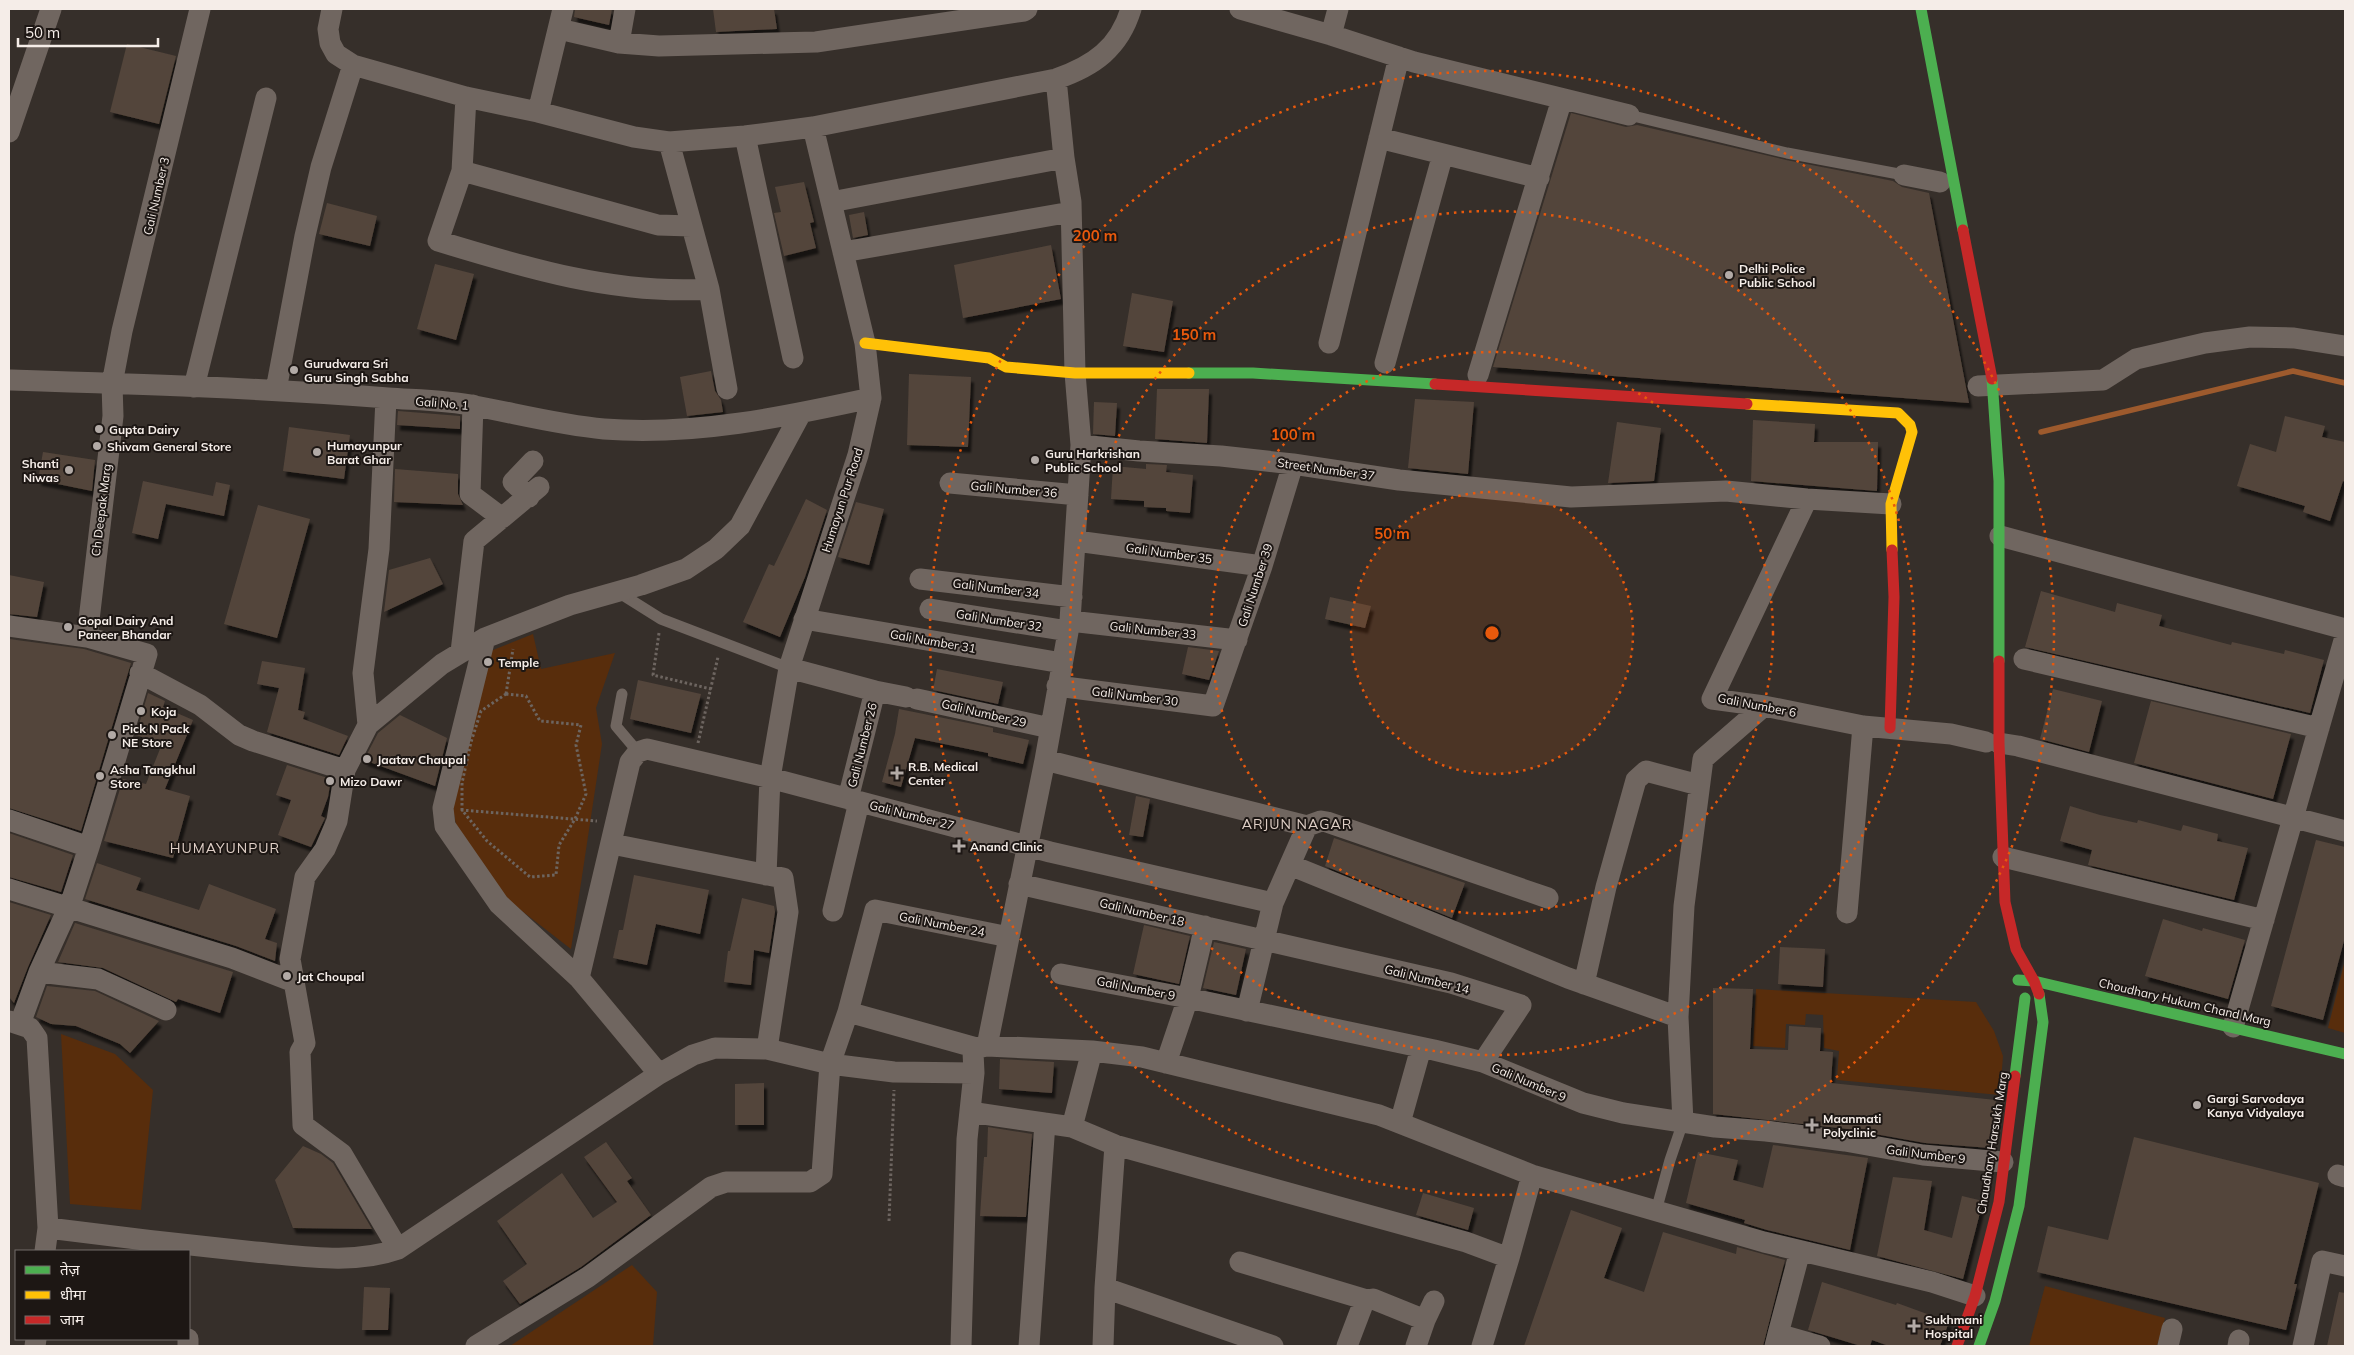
<svg xmlns="http://www.w3.org/2000/svg" width="2354" height="1355" font-family="Mulish,'Noto Sans Devanagari',sans-serif">
	<style>
		.green { fill: #582d0c }
		.lines { fill: none; stroke-linecap: round; stroke-linejoin: round }
		.stream { stroke: #9d5a2d; stroke-width: 5.5 }
		.building { fill: #53453b; filter: url(#shadow) }
		.path { stroke: #6d6560; stroke-width: 3; stroke-dasharray: 2.5 2.5; stroke-linecap: butt }
		.lane { stroke: #706660; stroke-width: 11 }
		.street { stroke: #706660; stroke-width: 21 }
		.fast { stroke: #4caf50; stroke-width: 11 }
		.slow { stroke: #ffc107; stroke-width: 11 }
		.jam { stroke: #c62828; stroke-width: 11 }
		.ring { fill: none; stroke: #e8590c; stroke-width: 2.5; stroke-dasharray: 2.5 5 }
		.poi-dot { fill: #b2aaa6; stroke: #1d1714; stroke-width: 2 }
		.labels { text-anchor: middle; dominant-baseline: central; stroke-width: 4; stroke-linejoin: round; paint-order: stroke }
		.street-label { font-size: 12px; fill: #f5ede8; stroke: #1d1714 }
		.poi-label { font-size: 12px; font-weight: bold; fill: #f5ede8; stroke: #1d1714; text-anchor: start }
		.neighbourhood-label { font-size: 14px; letter-spacing: 1px; fill: #dfcfc6; stroke: #1d1714 }
		.centre { fill: #e8590c; stroke: #1d1714; stroke-width: 2.5 }
		.ring-label { font-size: 15px; text-anchor: middle; font-weight: bold; fill: #e8590c; stroke: #1d1714; stroke-width: 4; stroke-linejoin: round; paint-order: stroke }
	</style>
	<defs>
		<filter id="shadow"><feDropShadow dx="3" dy="5.5" stdDeviation="1" flood-color="#0009"/></filter>
	</defs>
	<rect width="100%" height="100%" fill="#362f2a"/>
	<path class="green" d="M533 634 541 669 615 653 596 708 602 744 571 949 509 901 457 829 451 800 488 652Z
		M2345 960V1033L2328 1028Z
		M1756 989 1976 1002 1994 1031 2003 1056 2000 1095 1837 1080 1839 1051 1824 1048 1823 1015 1806 1014 1805 1025 1786 1024 1785 1048 1753 1046Z
		M61 1034 115 1054 153 1090 141 1210 70 1204Z
		M632 1265 657 1292 653 1346H510Z
		M2045 1286 2165 1318 2157 1346H2029Z"/>
	<g class="lines">
		<path class="stream" d="M2041 432 2293 371 2345 383"/>
	</g>
	<path class="building" d="M575 9H612L609 25 574 17Z
		M713 9H774L777 29 716 32Z
		M127 44 176 56 159 124 110 112Z
		M1571 113 1626 127 1637 125 1786 160 1893 181 1902 187 1929 193 1969 403 1493 367Z
		M804 182 814 222 810 223 816 248 784 256 774 213 781 212 775 187Z
		M327 203 377 216 370 246 319 234Z
		M864 212 868 235 853 238 849 215Z
		M1051 245 1061 299 963 318 954 265Z
		M435 264 474 274 456 340 417 329Z
		M1132 293 1173 301 1164 352 1123 346Z
		M711 371 715 391 721 400 723 412 687 416 680 377Z
		M909 374 971 377 968 447 907 445Z
		M1157 389H1209L1207 443 1155 439Z
		M1415 399 1474 402 1468 474 1408 468Z
		M1094 402 1117 403 1115 436 1093 434Z
		M398 411 460 416V429L397 425Z
		M2285 416 2325 426 2322 437 2345 442V482L2343 481 2330 521 2303 512 2305 506 2237 486 2250 444 2276 452Z
		M1753 420 1815 424 1814 442H1878L1877 491 1751 481Z
		M1617 422 1661 428 1654 481 1608 483Z
		M289 427 350 435 344 479 283 471Z
		M43 452 95 460 92 491 38 480Z
		M1146 464 1167 465 1166 472 1193 475 1190 513 1166 511V508L1144 507V501L1111 499 1113 466 1146 469Z
		M395 469 458 474V494L463 505 394 502Z
		M143 481 213 496 216 482 230 485 224 516 166 504 158 539 132 533Z
		M806 499 827 510 805 577 780 637 743 622 769 564 774 566Z
		M856 502 884 509 869 565 838 557Z
		M258 505 310 519 277 638 224 624Z
		M430 558 443 584 384 612 389 570Z
		M9 575 44 582 37 617 9 614Z
		M2041 591 2115 612 2117 603 2162 615 2159 626 2231 645 2232 642 2284 654 2285 650 2324 660 2310 713 2025 647Z
		M1330 597 1371 606 1365 628 1325 619Z
		M9 639 84 649 131 663 81 831 9 808Z
		M1188 647 1219 651 1209 680 1182 674Z
		M262 661 305 668 298 710 305 712 303 719 348 736 339 755 267 732 279 688 257 684Z
		M937 669 1003 682 998 704 933 690Z
		M638 680 701 694 691 733 630 719Z
		M2053 689 2102 701 2089 752 2040 739Z
		M148 693 165 701 163 707 193 720 165 789 190 796 173 858 104 841 123 779 146 784 162 744 136 735Z
		M2151 701 2291 734 2273 799 2134 763Z
		M899 709 993 728V732L1029 740 1023 764 988 756V753L915 738 901 787 882 782 895 734Z
		M400 715 447 738 435 786 364 760 378 733Z
		M287 765 331 779 328 797 321 816 325 818 311 847 278 835 291 800 276 795Z
		M1136 796 1150 799 1143 837 1129 835Z
		M2070 806 2100 815 2137 823 2138 820 2181 831 2183 825 2218 834 2217 841 2248 848 2234 900 2088 865 2092 850 2060 841Z
		M9 833 73 855 61 892 9 877Z
		M1334 838 1465 883 1452 918 1325 866Z
		M2316 840 2345 847V937L2323 1020 2271 1006Z
		M97 863 141 878 136 890 199 910 209 884 276 909 265 939 277 943 275 961 236 946 85 899Z
		M634 875 709 890 700 934 656 924 647 965 613 958 619 930H623Z
		M742 898 774 906 775 912 769 953 754 950 751 985 724 982 728 951H730Z
		M9 902 51 915 28 967 14 1003 9 997Z
		M2163 919 2202 931 2203 928 2245 940 2228 999 2145 976Z
		M75 923 233 972 220 1013 178 999 176 1002 103 968 58 962Z
		M1144 925 1190 936 1179 984 1133 974Z
		M1214 942 1246 949 1236 995 1203 988Z
		M1780 947 1825 949 1823 987 1778 984Z
		M47 986 95 991 159 1021 130 1053 120 1044 76 1026 51 1024 36 1017Z
		M1713 988 1753 989 1750 1049 1788 1050 1789 1026 1821 1028 1820 1051 1833 1052 1831 1083 1996 1100 1990 1148 1925 1143 1847 1129 1713 1114Z
		M1000 1059 1054 1062 1052 1093 999 1089Z
		M764 1083V1125H735V1084Z
		M988 1127 1032 1134 1026 1217 980 1216 984 1157H987Z
		M2134 1137 2319 1183 2294 1284H2297L2286 1330 2037 1272 2048 1226 2108 1240Z
		M606 1142 632 1178 627 1181 651 1215 581 1267 520 1304 503 1281 527 1264 497 1221 562 1173 593 1218 617 1202 584 1157Z
		M1773 1145 1868 1158 1850 1250 1767 1230 1744 1223 1745 1220 1686 1203 1698 1152 1738 1160 1733 1180 1763 1188Z
		M303 1146 321 1154 333 1163 372 1229 293 1228 275 1180Z
		M1893 1177 1932 1181 1924 1230 1952 1238 1962 1196 1983 1201 1963 1279 1877 1256Z
		M1423 1193 1474 1208 1468 1230 1416 1215Z
		M1571 1210 1622 1228 1604 1278 1644 1292 1663 1232 1736 1254 1737 1247 1785 1260 1763 1346H1524Z
		M1822 1282 1896 1305 1897 1303 1949 1322 1940 1346H1889L1872 1340 1870 1346H1861L1808 1330Z
		M364 1287 390 1288 388 1330H362Z
		M2339 1292 2345 1293V1346H2327Z"/>
	<g class="lines">
		<path class="path" d="M659 633 653 675 711 689
			M506 694 526 696 540 721 581 725 576 745 586 794 575 819 559 845 556 875 530 877 487 841 462 810V783L471 742 481 711Z
			M506 694 513 649
			M698 743 718 657
			M461 810 597 821
			M889 1221 894 1090"/>
		<path class="lane" d="M1629 115 1787 153 1904 175
			M618 592 661 619 789 668
			M622 694 616 726 638 752
			M1656 1211 1670 1160 1683 1122"/>
		<path class="street" d="M332 9 328 29 330 43 336 54 353 65 466 97 538 112 634 137 669 142 745 136 813 127 1056 79C1094 66 1119 48 1131 9
			M1240 9 1331 35 1414 62 1629 115
			M559 29 619 43 659 46 816 42 1024 11 1027 9
			M1331 35 1338 9
			M619 43 625 9
			M1056 79 1064 158
			M466 97 462 171 438 241C526 268 616 295 709 289
			M538 112 563 9
			M9 132 51 9
			M745 136 793 358
			M1379 138 1539 178
			M669 142 709 289 727 389
			M462 171 658 225 691 226
			M1904 175 1940 182
			M831 202 1064 158 1071 202 1075 373 1081 445 1070 621 1045 760
			M843 252 1071 212
			M1329 343 1399 57
			M1385 363 1443 154
			M1478 375 1562 99
			M9 380C135 384 262 388 388 398 417 400 447 400 475 406 518 414 560 425 604 429 694 436 784 417 871 398
			M1978 386 2103 380 2136 359 2205 343 2250 337 2294 338 2345 346
			M194 387 266 98
			M276 390 305 236 321 167 353 65
			M386 398 379 549 363 673 368 725 345 770 337 821 325 849 305 877 290 959 305 1043 300 1052 303 1125 342 1154 398 1249
			M473 405 470 494 502 518
			M1081 445 1139 451 1221 456 1293 464 1399 480 1571 497 1726 491 1807 499 1891 504
			M950 483 1078 495
			M529 497 513 482 533 461
			M1807 499 1712 699 1764 706 1863 726 1951 734 1986 742
			M2000 536 2345 629
			M1076 541 1262 566
			M920 579 1072 597
			M930 609 1068 631
			M804 619 1062 663
			M1070 621 1237 640
			M9 626 87 637 147 654 89 847 71 902 39 972 20 1024
			M87 637 113 416 112 384 122 331 200 9
			M485 638 443 808 445 826 499 904 579 978 659 1074
			M461 652 474 541 539 487
			M2024 659 2319 728
			M789 668 875 691 906 697
			M140 673 200 705 239 735 253 741 345 770
			M1057 686 1213 706 1262 566 1293 464
			M917 699 1050 728
			M368 725 442 664 485 638 570 605 641 585 686 569 716 549 740 526 801 413
			M1999 743 2018 746 2345 831
			M848 799 875 691
			M9 820 89 847
			M612 844 783 878 788 912 767 1049
			M2003 857 2264 920
			M1290 865 1568 978 1678 1017
			M766 875 770 778 789 668 858 455 871 398 865 343 813 127
			M1019 884 1451 983 1521 1005 1483 1062
			M9 889 232 958 294 982
			M833 911 859 802
			M1847 913 1863 726
			M39 972 98 979 166 1010
			M1061 974 1188 998 1434 1050 1483 1062 1583 1103 1623 1113 1715 1127 1766 1131 1845 1141 1923 1155 2003 1162
			M579 978 630 762 638 752 647 749 770 778 1050 852 1273 903
			M1584 984 1606 887 1636 780 1646 771 1699 785
			M1247 1011 1273 903 1307 826 1321 821 1327 822 1548 898
			M848 1012 977 1048
			M9 1021 30 1028 37 1038 48 1228
			M2233 1027 2345 637
			M987 1046 1045 760 1307 826
			M1166 1063 1188 998 1205 926
			M974 1073 973 1052 977 1048 987 1046 1092 1051 1142 1057 1379 1115 1532 1175 1764 1242 1932 1282 1975 1296
			M970 1112 1072 1127 1115 1145 1466 1242 1509 1258
			M1683 1122 1678 1017 1684 906 1703 759 1764 706
			M1400 1123 1421 1048
			M1072 1127 1092 1051
			M2338 1175 2345 1177
			M45 1251 48 1228C117 1237 186 1245 255 1252 302 1256 353 1265 398 1249L659 1074 693 1055 715 1048 767 1049 830 1064 894 1072 974 1073 967 1139 961 1346
			M1240 1262 1367 1300
			M1105 1288 1273 1346
			M1778 1334 1800 1251
			M188 1339V1346
			M35 1346 36 1339
			M476 1346 588 1277 711 1187 726 1182H810L822 1174 830 1064 848 1012 875 910 1009 937
			M1029 1346 1045 1123
			M1103 1346 1105 1288 1115 1145
			M1347 1346 1363 1304 1367 1300 1373 1299 1425 1320
			M1416 1346 1425 1320 1434 1301
			M1482 1346 1509 1258 1532 1175
			M1775 1346 1778 1334 1820 1346
			M2168 1346 2172 1329
			M2238 1346 2239 1340
			M2303 1346 2322 1261 2345 1266"/>
		<path class="fast" d="M1921 9 1963 230
			M1189 373H1253L1435 384
			M1992 379 1999 481V661
			M2018 980 2034 981 2345 1054
			M2015 1076 2025 998
			M1979 1346 1995 1301 2019 1206 2043 1022 2039 994"/>
		<path class="slow" d="M865 343 989 358 1006 367 1075 373H1189
			M1747 404 1898 413 1910 425 1912 432 1891 504 1892 550"/>
		<path class="jam" d="M1963 230 1992 379
			M1435 384 1747 404
			M1999 661V743L2005 902 2016 949 2034 981 2039 994
			M1890 728 1894 597 1892 550
			M1957 1346 1975 1296 1999 1202 2015 1076"/>
	</g>
	<circle cx="1492" cy="633" r="141" fill="#e8590c" fill-opacity=".12"/>
	<g class="ring">
		<circle cx="1492" cy="633" r="141"/>
		<circle cx="1492" cy="633" r="281"/>
		<circle cx="1492" cy="633" r="422"/>
		<circle cx="1492" cy="633" r="562"/>
	</g>
	<g class="poi-dot">
		<circle cx="1729" cy="275" r="5"/>
		<circle cx="294" cy="370" r="5"/>
		<circle cx="99" cy="429" r="5"/>
		<circle cx="97" cy="446" r="5"/>
		<circle cx="317" cy="452" r="5"/>
		<circle cx="1035" cy="460" r="5"/>
		<circle cx="69" cy="470" r="5"/>
		<circle cx="68" cy="627" r="5"/>
		<circle cx="488" cy="662" r="5"/>
		<circle cx="141" cy="711" r="5"/>
		<circle cx="112" cy="735" r="5"/>
		<circle cx="367" cy="759" r="5"/>
		<path d="M894.5 765.5h5v5h5v5h-5v5h-5v-5h-5v-5h5z"/>
		<circle cx="100" cy="776" r="5"/>
		<circle cx="330" cy="781" r="5"/>
		<path d="M956.5 838.5h5v5h5v5h-5v5h-5v-5h-5v-5h5z"/>
		<circle cx="287" cy="976" r="5"/>
		<circle cx="2197" cy="1105" r="5"/>
		<path d="M1809.5 1117.5h5v5h5v5h-5v5h-5v-5h-5v-5h5z"/>
		<path d="M1911.5 1318.5h5v5h5v5h-5v5h-5v-5h-5v-5h5z"/>
	</g>
	<g class="labels">
		<g class="street-label">
			<text transform="translate(156 196) rotate(-77)">Gali Number 3</text>
			<text transform="translate(442 403) rotate(5)">Gali No. 1</text>
			<text transform="translate(1326 469) rotate(8)">Street Number 37</text>
			<text transform="translate(1014 489) rotate(5)">Gali Number 36</text>
			<text transform="translate(842 500) rotate(-72)">Humayun Pur Road</text>
			<text transform="translate(101 510) rotate(-83)">Ch Deepak Marg</text>
			<text transform="translate(1169 553) rotate(8)">Gali Number 35</text>
			<text transform="translate(1255 585) rotate(-72)">Gali Number 39</text>
			<text transform="translate(996 588) rotate(7)">Gali Number 34</text>
			<text transform="translate(999 620) rotate(9)">Gali Number 32</text>
			<text transform="translate(1153 630) rotate(6)">Gali Number 33</text>
			<text transform="translate(933 641) rotate(10)">Gali Number 31</text>
			<text transform="translate(1135 696) rotate(7)">Gali Number 30</text>
			<text transform="translate(1757 705) rotate(11)">Gali Number 6</text>
			<text transform="translate(984 713) rotate(13)">Gali Number 29</text>
			<text transform="translate(862 745) rotate(-76)">Gali Number 26</text>
			<text transform="translate(912 815) rotate(14)">Gali Number 27</text>
			<text transform="translate(1142 912) rotate(13)">Gali Number 18</text>
			<text transform="translate(942 924) rotate(11)">Gali Number 24</text>
			<text transform="translate(1427 979) rotate(14)">Gali Number 14</text>
			<text transform="translate(1136 988) rotate(11)">Gali Number 9</text>
			<text transform="translate(2185 1002) rotate(13)">Choudhary Hukum Chand Marg</text>
			<text transform="translate(1529 1082) rotate(23)">Gali Number 9</text>
			<text transform="translate(1992 1143) rotate(-81)">Chaudhary Harsukh Marg</text>
			<text transform="translate(1926 1154) rotate(7)">Gali Number 9</text>
		</g>
		<g class="poi-label">
			<text x="1739" y="268">Delhi Police<tspan x="1739" dy="14">Public School</tspan></text>
			<text x="304" y="363">Gurudwara Sri<tspan x="304" dy="14">Guru Singh Sabha</tspan></text>
			<text x="109" y="429">Gupta Dairy</text>
			<text x="327" y="445">Humayunpur<tspan x="327" dy="14">Barat Ghar</tspan></text>
			<text x="107" y="446">Shivam General Store</text>
			<text x="1045" y="453">Guru Harkrishan<tspan x="1045" dy="14">Public School</tspan></text>
			<text x="59" y="463" text-anchor="end">Shanti<tspan x="59" dy="14">Niwas</tspan></text>
			<text x="78" y="620">Gopal Dairy And<tspan x="78" dy="14">Paneer Bhandar</tspan></text>
			<text x="498" y="662">Temple</text>
			<text x="151" y="711">Koja</text>
			<text x="122" y="728">Pick N Pack<tspan x="122" dy="14">NE Store</tspan></text>
			<text x="377" y="759">Jaatav Chaupal</text>
			<text x="908" y="766">R.B. Medical<tspan x="908" dy="14">Center</tspan></text>
			<text x="110" y="769">Asha Tangkhul<tspan x="110" dy="14">Store</tspan></text>
			<text x="340" y="781">Mizo Dawr</text>
			<text x="970" y="846">Anand Clinic</text>
			<text x="297" y="976">Jat Choupal</text>
			<text x="2207" y="1098">Gargi Sarvodaya<tspan x="2207" dy="14">Kanya Vidyalaya</tspan></text>
			<text x="1823" y="1118">Maanmati<tspan x="1823" dy="14">Polyclinic</tspan></text>
			<text x="1925" y="1319">Sukhmani<tspan x="1925" dy="14">Hospital</tspan></text>
		</g>
		<g class="neighbourhood-label">
			<text x="1297" y="824">ARJUN NAGAR</text>
			<text x="225" y="848">HUMAYUNPUR</text>
		</g>
	</g>
	<circle cx="1492" cy="633" r="8" class="centre"/>
	<g class="ring-label">
		<text x="1095" y="241">200 m</text>
		<text x="1194" y="340">150 m</text>
		<text x="1293" y="440">100 m</text>
		<text x="1392" y="539">50 m</text>
	</g>
	<rect width="2354" height="1355" fill="none" stroke="#f5ede8" stroke-width="20"/>
	<rect x="15" y="1250" width="175" height="90" fill="#1d1714" stroke="#736d69"/>
	<rect x="25" y="1266" width="25" height="8" fill="#4caf50" stroke="#736d69"/>
	<text x="60" y="1275" font-size="15" fill="#f5ede8">तेज़</text>
	<rect x="25" y="1291" width="25" height="8" fill="#ffc107" stroke="#736d69"/>
	<text x="60" y="1300" font-size="15" fill="#f5ede8">धीमा</text>
	<rect x="25" y="1316" width="25" height="8" fill="#c62828" stroke="#736d69"/>
	<text x="60" y="1325" font-size="15" fill="#f5ede8">जाम</text>
	<path d="M18 38v8h140v-8" fill="none" stroke="#f5ede8" stroke-width="2.5"/>
	<text x="25" y="38" font-size="15" fill="#f5ede8" stroke="#1d1714" stroke-width="4" paint-order="stroke">50 m</text>
</svg>
